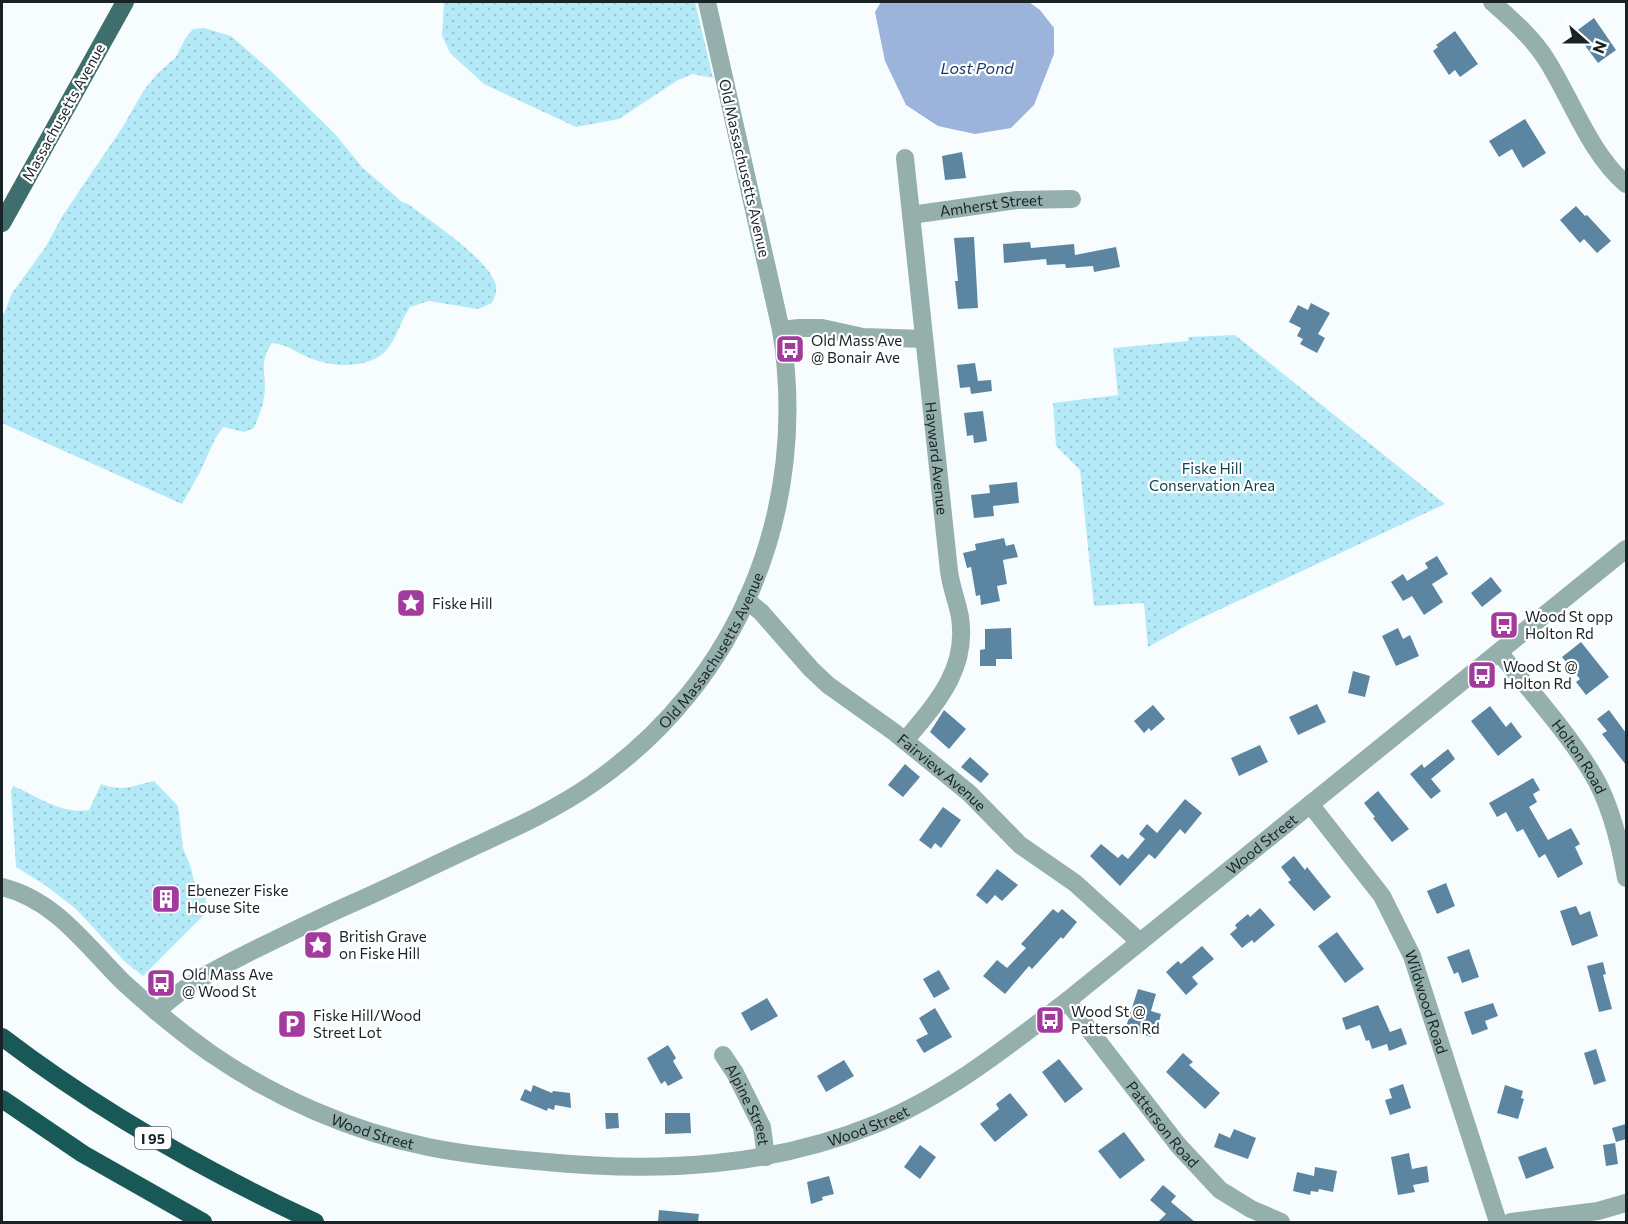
<svg xmlns="http://www.w3.org/2000/svg" width="1628" height="1224" font-family="Commissioner,sans-serif">
	<style>
		.green { fill: url(#green-dots) }
		.water { fill: #9cb3db }
		.building { fill: #5c85a1 }
		.lines { fill: none; stroke-linecap: round; stroke-linejoin: round }
		.minor { stroke: #95afad; stroke-width: 18 }
		.major { stroke: #3e6f6d; stroke-width: 18 }
		.highway { stroke: #185856; stroke-width: 18 }
		.labels { text-anchor: middle; dominant-baseline: central; stroke-width: 4.5; stroke-linejoin: round; paint-order: stroke }
		.shield { fill: #fff; stroke: #5e6566; stroke-width: 1.5 }
		.shield-label { font-size: 14px; font-weight: bold; fill: #192325 }
		.street-label { font-size: 15px; fill: #192325; stroke: #fff }
		.poi-label { font-size: 15px; fill: #192325; stroke: #fff; text-anchor: start }
		.park-label { font-size: 15px; fill: #124550; stroke: #fff }
		.water-label { font-size: 16px; font-style: italic; fill: #1d3869; stroke: #fff }
	</style>
	<defs>
		<pattern id="green-dots" width="8" height="8" patternUnits="userSpaceOnUse" patternTransform="scale(1.5)"><rect width="8" height="8" fill="#b4e9f7"/><path d="M2 2h.1M6 6h.1" fill="none" stroke="#9ac8d4" stroke-width="1.8" stroke-linecap="round"/></pattern>
	</defs>
	<rect width="100%" height="100%" fill="#f7fdfe"/>
	<path class="green" d="M444 2H695L713 78 693 74 678 80 619 119 576 127 484 84 450 53 442 36Z
		M204 28 231 36 270 70 335 134 362 167 402 202 408 204C430 221 489 259 496 285 497 291 495 297 492 303L478 309 429 301 410 307C401 320 398 335 388 348 373 369 332 368 310 358 295 352 289 345 272 343 257 365 268 373 264 397 263 407 258 418 254 428L244 432 223 427 215 439 200 472 182 504 2 423V319L12 293 45 248 63 215 122 128 144 90 157 74 176 57 185 39 193 29Z
		M1235 335 1445 504 1193 622 1148 647 1144 603 1094 606 1080 470 1056 446 1053 403 1118 395 1113 348 1188 341V337Z
		M154 781 178 806 183 848 191 868 194 881 206 898 204 915 143 976 125 962 76 909 45 885 16 867 11 791 13 786C37 796 62 815 89 810L101 784C123 792 132 786 154 781Z"/>
	<path class="water" d="M881 2H1029L1040 10 1054 28V54L1034 105 1011 128 975 134 938 126 906 105 885 61 875 12Z"/>
	<path class="building" d="M1594 18 1616 50 1598 63 1575 32Z
		M1455 31 1478 64 1460 77 1455 70 1449 75 1433 51 1438 47 1436 45Z
		M1525 119 1546 153 1523 168 1512 149 1499 157 1489 141Z
		M962 152 966 178 945 180 942 156Z
		M1576 206 1585 216 1587 215 1611 241 1597 253 1584 239 1580 243 1560 220Z
		M974 237 978 308 958 309 955 281H958L954 238Z
		M1030 242 1031 248 1074 244 1075 255 1116 247 1120 267 1094 272 1093 266 1066 268 1065 264 1047 265 1046 259 1004 263 1003 244Z
		M1311 303 1330 313 1318 334 1325 338 1317 353 1300 344 1303 339 1297 336 1301 328 1289 322 1298 305 1308 310Z
		M975 363 978 381 991 380 992 391 971 394 970 387 960 388 957 365Z
		M983 411 987 441 974 443 973 435 967 436 964 413Z
		M1017 482 1019 503 993 506 994 516 974 518 971 495 990 493 989 485Z
		M1004 538 1006 546 1014 544 1018 557 1003 560 1007 584 997 586 1000 601 981 605 980 595 976 596 971 567 967 568 963 553 976 550 975 544Z
		M1437 556 1448 574 1432 584 1443 602 1424 615 1412 596 1403 601 1391 582 1403 574 1407 581 1428 568 1425 563Z
		M1491 577 1502 591 1482 607 1471 593Z
		M1011 628 1012 659H996V666H980V650L985 649V629Z
		M1398 628 1403 639 1410 635 1419 656 1396 666 1382 636Z
		M1581 642 1609 677 1586 695 1576 682 1580 679 1562 657Z
		M1353 671 1370 676 1365 697 1348 693Z
		M1317 704 1326 722 1298 735 1289 717Z
		M1153 705 1165 719 1151 731 1149 728 1144 733 1134 721Z
		M1490 706 1506 727 1511 722 1522 737 1498 756 1471 721Z
		M944 710 966 729 949 749 930 732Z
		M1609 710 1626 733V765L1602 734 1607 731 1597 719Z
		M1260 745 1268 762 1239 776 1231 758Z
		M1448 749 1455 759 1431 779 1441 791 1431 799 1410 774 1422 764 1424 768Z
		M970 757 989 774 981 783 961 767Z
		M905 764 920 777 903 797 888 785Z
		M1533 778 1540 790 1533 794 1537 802 1529 807 1548 840 1571 828 1580 844 1575 847 1583 864 1558 878 1545 854 1539 858 1523 829 1517 832 1506 812 1497 817 1489 803Z
		M1378 791 1409 829 1392 842 1373 818 1375 817 1364 803Z
		M1185 799 1202 813 1185 834 1180 829 1155 859 1149 854 1120 886 1090 856 1101 844 1118 858 1122 854 1128 859 1145 839 1139 834 1147 824 1157 833Z
		M943 807 961 820 941 848 935 843 931 849 919 840Z
		M1294 856 1305 870 1307 867 1331 897 1314 911 1288 882 1291 880 1281 867Z
		M997 869 1018 885 1002 901 995 895 987 904 976 895Z
		M1446 883 1455 906 1437 914 1427 891Z
		M158 887 180 899 173 912 151 900Z
		M1576 906 1580 915 1590 911 1598 936 1572 946 1560 911Z
		M1260 908 1275 925 1254 943 1252 940 1242 948 1230 934 1237 928 1235 925 1248 914 1250 917Z
		M1053 909 1058 913 1062 909 1077 922 1063 939 1061 937 1032 969 1029 966 1005 994 983 976 997 960 1007 968 1026 948 1021 944Z
		M1337 932 1364 969 1345 983 1318 946Z
		M1202 946 1214 959 1192 977 1198 984 1186 995 1166 972 1178 961 1181 964Z
		M1469 949 1479 977 1462 983 1458 972 1454 974 1447 957Z
		M1603 962 1606 974 1603 975 1612 1009 1599 1012 1587 966Z
		M939 970 950 989 934 998 923 979Z
		M1138 989 1156 994 1151 1011 1161 1014 1156 1033 1153 1032 1151 1037 1125 1030Z
		M767 998 778 1016 751 1031 741 1013Z
		M1493 1003 1498 1016 1485 1021 1488 1029 1472 1035 1464 1012Z
		M1378 1005 1390 1032 1401 1028 1407 1044 1389 1051 1387 1044 1372 1049 1369 1040 1366 1041 1360 1025 1346 1030 1342 1018Z
		M935 1008 952 1037 924 1053 916 1040 928 1034 919 1018Z
		M668 1045 676 1058 673 1061 683 1078 668 1086 665 1081 661 1084 647 1058Z
		M1596 1049 1606 1081 1594 1085 1584 1053Z
		M1183 1053 1193 1062 1189 1065 1220 1093 1205 1109 1166 1072Z
		M1059 1059 1083 1089 1065 1103 1042 1072Z
		M844 1060 854 1076 826 1092 817 1076Z
		M1403 1084 1411 1108 1390 1115 1385 1100 1392 1098 1389 1089Z
		M533 1085 552 1093 553 1091 570 1093 571 1108 555 1105 554 1110 548 1108 547 1111 520 1100 525 1089 531 1092Z
		M1505 1085 1523 1091 1521 1098 1524 1099 1518 1119 1497 1113Z
		M1010 1093 1028 1115 995 1142 980 1124 999 1109 996 1104Z
		M605 1113H618L619 1128 606 1129Z
		M665 1113H690L691 1133 665 1134Z
		M1626 1124V1139L1616 1142 1612 1128Z
		M1234 1129 1256 1138 1248 1159 1214 1147 1219 1133 1230 1138Z
		M1124 1132 1145 1160 1120 1179 1098 1151Z
		M1615 1143 1618 1164 1606 1166 1603 1145Z
		M920 1145 936 1157 920 1179 904 1167Z
		M1546 1147 1554 1168 1526 1179 1518 1157Z
		M1409 1153 1412 1169 1427 1166 1429 1182 1413 1185 1415 1192 1398 1195 1391 1157Z
		M1315 1167 1337 1171 1333 1192 1319 1189 1318 1192 1311 1191 1310 1195 1293 1191 1297 1172 1314 1176Z
		M829 1176 834 1194 822 1197 823 1200 811 1204 807 1182Z
		M1163 1185 1176 1196 1171 1202 1195 1222H1158L1166 1214 1150 1200Z
		M659 1210 699 1214 698 1222H658Z"/>
	<g class="lines">
		<g class="minor">
			<path d="M1492 2C1511 19 1532 37 1546 59 1571 98 1590 154 1626 184"/>
			<path id="s1" d="M905 158 949 571C951 587 957 601 960 617 968 670 936 703 905 741"/>
			<path id="s2" d="M911 215 1017 200 1072 199"/>
			<path d="M781 330 799 328H822L863 337 924 339"/>
			<path id="s3" d="M746 600 761 612 811 669 828 685 894 732 969 793 1020 845 1075 883 1140 942"/>
			<path id="s4" d="M1499 652C1530 691 1566 730 1592 773 1611 804 1620 843 1626 878"/>
			<path id="s5" d="M1310 804 1382 896 1412 956 1498 1222"/>
			<path id="s6" d="M2 887C55 900 85 944 122 981 150 1007 179 1031 210 1053 275 1098 351 1131 428 1147 468 1155 507 1159 547 1162 659 1173 771 1167 876 1124 947 1095 1007 1047 1067 1001L1626 549"/>
			<path id="s7" d="M1067 1001 1178 1145 1220 1190 1251 1209 1281 1222"/>
			<path id="s8" d="M157 1012C183 985 217 969 250 952 287 934 323 916 360 900 398 883 434 865 471 848 512 829 555 810 592 784 741 681 810 507 781 330L707 2"/>
			<path id="s9" d="M723 1055 735 1073 762 1127 766 1157"/>
			<path d="M1511 1222 1598 1211 1626 1203"/>
		</g>
		<path class="major" d="M2 223 125 2"/>
		<path class="highway" d="M2 1037C99 1111 205 1171 315 1222
			M2 1099 83 1154 203 1222"/>
	</g>
	<defs>
		<g id="bus-square" transform="scale(1.5)"><rect x="-9" y="-9" width="18" height="18" rx="4" fill="#a33a9d" stroke="#fff"/><path d="M-5-6H5V4H4V6H2V4H-2V6H-4V4H-5ZM-3.5-4V0h7V-4ZM-3.5 1.2v1.5H-2V1.2ZM2 1.2v1.5H3.5V1.2Z" fill="#fff"/></g>
		<g id="sight-square" transform="scale(1.5)"><rect x="-9" y="-9" width="18" height="18" rx="4" fill="#a33a9d" stroke="#fff"/><path d="M0-6L1.8-2.2L6-1.7L2.9 1.2L3.7 5.4L0 3.3L-3.7 5.4L-2.9 1.2L-6-1.7L-1.8-2.2Z" fill="#fff"/></g>
		<g id="building-square" transform="scale(1.5)"><rect x="-9" y="-9" width="18" height="18" rx="4" fill="#a33a9d" stroke="#fff"/><path d="M-4-6H4V6H1V3H-1V6H-4ZM-2.5-4.3h1.7v1.8h-1.7ZM.8-4.3h1.7v1.8H.8ZM-2.5-1h1.7V.8h-1.7ZM.8-1h1.7V.8H.8Z" fill="#fff"/></g>
		<g id="parking-square" transform="scale(1.5)"><rect x="-9" y="-9" width="18" height="18" rx="4" fill="#a33a9d" stroke="#fff"/><path d="M-3.5-5.5H1a3.5 3.5 0 0 1 0 7H-1V5.5H-3.5ZM-1-3.4V-.6H.8a1.4 1.4 0 0 0 0-2.8Z" fill="#fff"/></g>
	</defs>
	<g fill-rule="evenodd">
		<use href="#bus-square" x="790" y="349"/>
		<use href="#sight-square" x="411" y="603"/>
		<use href="#bus-square" x="1504" y="625"/>
		<use href="#bus-square" x="1482" y="675"/>
		<use href="#building-square" x="166" y="899"/>
		<use href="#sight-square" x="318" y="945"/>
		<use href="#bus-square" x="161" y="983"/>
		<use href="#bus-square" x="1050" y="1020"/>
		<use href="#parking-square" x="292" y="1024"/>
	</g>
	<g class="labels">
		<rect class="shield" x="135" y="1127" width="36" height="22" rx="4.5"/>
		<g class="shield-label">
			<text x="153" y="1138">I 95</text>
		</g>
		<g class="street-label">
			<text transform="translate(63 112) rotate(-61)">Massachusetts Avenue</text>
			<text transform="translate(745 168) rotate(77)">Old Massachusetts Avenue</text>
			<text stroke="none"><textPath href="#s2" startOffset="81">Amherst Street</textPath></text>
			<text stroke="none"><textPath href="#s1" startOffset="302">Hayward Avenue</textPath></text>
			<text stroke="none"><textPath href="#s8" startOffset="674">Old Massachusetts Avenue</textPath></text>
			<text stroke="none"><textPath href="#s4" startOffset="132">Holton Road</textPath></text>
			<text stroke="none"><textPath href="#s3" startOffset="262">Fairview Avenue</textPath></text>
			<text stroke="none"><textPath href="#s6" startOffset="1440">Wood Street</textPath></text>
			<text stroke="none"><textPath href="#s5" startOffset="232">Wildwood Road</textPath></text>
			<text stroke="none"><textPath href="#s9" startOffset="56">Alpine Street</textPath></text>
			<text stroke="none"><textPath href="#s7" startOffset="156">Patterson Road</textPath></text>
			<text stroke="none"><textPath href="#s6" startOffset="954">Wood Street</textPath></text>
			<text stroke="none"><textPath href="#s6" startOffset="450">Wood Street</textPath></text>
		</g>
		<g class="poi-label">
			<text x="811" y="340">Old Mass Ave<tspan x="811" dy="17">@ Bonair Ave</tspan></text>
			<text x="432" y="603">Fiske Hill</text>
			<text x="1525" y="616">Wood St opp<tspan x="1525" dy="17">Holton Rd</tspan></text>
			<text x="1503" y="666">Wood St @<tspan x="1503" dy="17">Holton Rd</tspan></text>
			<text x="187" y="890">Ebenezer Fiske<tspan x="187" dy="17">House Site</tspan></text>
			<text x="339" y="936">British Grave<tspan x="339" dy="17">on Fiske Hill</tspan></text>
			<text x="182" y="974">Old Mass Ave<tspan x="182" dy="17">@ Wood St</tspan></text>
			<text x="1071" y="1011">Wood St @<tspan x="1071" dy="17">Patterson Rd</tspan></text>
			<text x="313" y="1015">Fiske Hill/Wood<tspan x="313" dy="17">Street Lot</tspan></text>
		</g>
		<g class="park-label">
			<text x="1212" y="468">Fiske Hill<tspan x="1212" dy="17">Conservation Area</tspan></text>
		</g>
		<g class="water-label">
			<text x="977" y="67">Lost Pond</text>
		</g>
	</g>
	<rect width="1628" height="1224" fill="none" stroke="#192325" stroke-width="6"/>
	<g transform="translate(1586 42) rotate(111)" stroke="#ffffff" stroke-width="4.5" paint-order="stroke">
	<path d="M0-4.5L10 22L0 15L-10 22Z" fill="#192325"/>
	<text y="-9" font-size="16" font-weight="bold" text-anchor="middle" fill="#192325">N</text>
	</g>
</svg>
